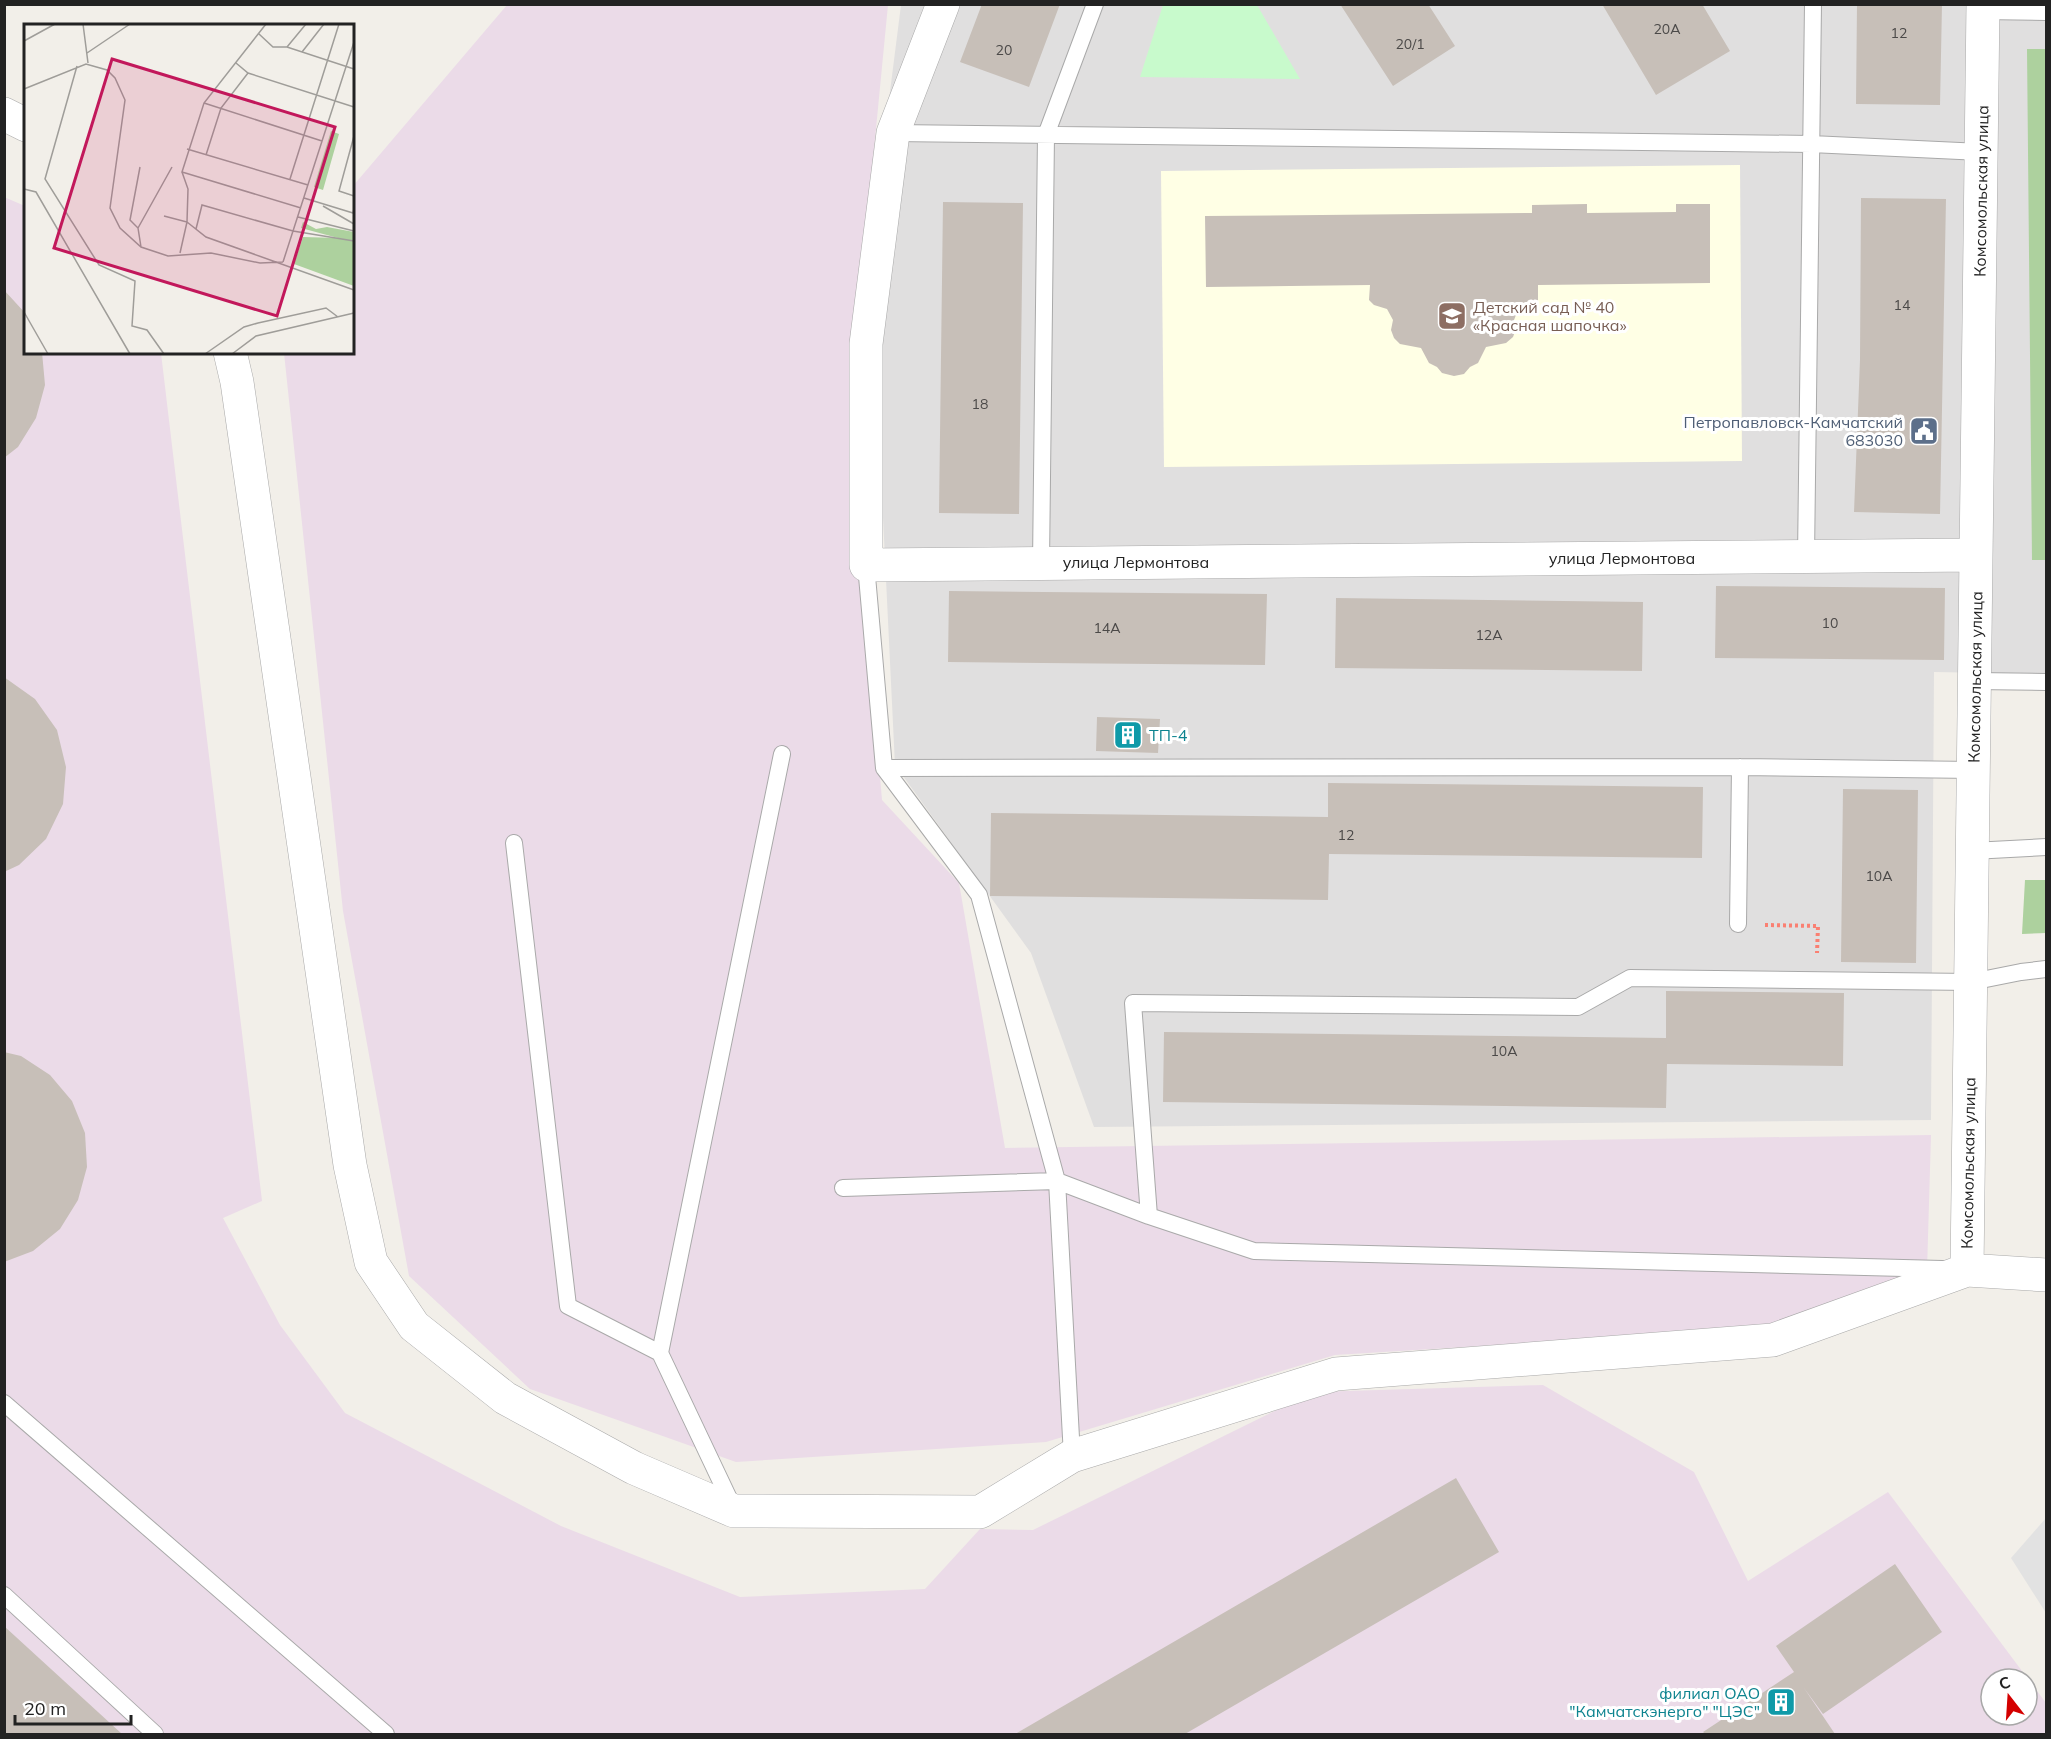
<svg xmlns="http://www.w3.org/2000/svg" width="2051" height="1739" font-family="Mulish,sans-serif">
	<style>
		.residential { fill: #e0dfdf }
		.industrial { fill: #ebdbe8; fill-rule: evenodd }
		.education { fill: #ffffe5 }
		.forest { fill: #add19e }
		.park { fill: #c8facc }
		.parking { fill: #e2e2e2 }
		.building { fill: #c7bfb8 }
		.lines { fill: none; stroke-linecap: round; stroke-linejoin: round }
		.lane-casing { stroke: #a9a9a9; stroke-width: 18 }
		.street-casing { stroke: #a9a9a9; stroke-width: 34 }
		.path { stroke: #fa8072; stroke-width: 4; stroke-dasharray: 3 3; stroke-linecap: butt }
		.lane { stroke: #fff; stroke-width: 16 }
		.street { stroke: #fff; stroke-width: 33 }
		.labels { text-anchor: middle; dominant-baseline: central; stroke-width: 6; stroke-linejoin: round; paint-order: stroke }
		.number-label { font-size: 14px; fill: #4b4948 }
		.street-label { font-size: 16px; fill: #222; stroke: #fff }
		.education-label { font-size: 16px; fill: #785e54; stroke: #fff; text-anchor: start }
		.service-label { font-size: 16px; fill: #4e5e75; stroke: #fff; text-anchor: end }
		.culture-label { font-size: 16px; fill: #0d838f; stroke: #fff; text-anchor: start }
		.inset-road { fill: none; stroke: #9f9d99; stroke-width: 1.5 }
		.view { fill: #c2185b; fill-opacity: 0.15; stroke: #c2185b; stroke-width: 3 }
		.inset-edge { fill: none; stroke: #222; stroke-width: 3 }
	</style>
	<rect width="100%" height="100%" fill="#f2efe9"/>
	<path class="residential" d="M901 5H2046V674L1934 672 1931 1120 1094 1127 1031 953 895 765 870 249Z"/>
	<path class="industrial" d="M507 5H888L849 407 882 800 959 883 1005 1148 1931 1135 1927 1271 1773 1328 1335 1355 1046 1442 736 1462 530 1389 409 1276 343 911 284 353 352 352 353 186Z
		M4 197 25 206 26 352 161 353 262 1201 223 1218 280 1325 345 1413 561 1526 740 1597 925 1589 980 1529 1033 1530 1313 1392 1543 1385 1694 1472 1748 1581 1888 1492 2046 1703V1734H5ZM1991 1679H2027V1715H1991Z"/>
	<path class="education" d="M1740 165 1742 461 1164 467 1161 171Z"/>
	<path class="forest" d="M2027 49H2046V560H2032Z
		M2025 880H2046V933L2022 934Z"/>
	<path class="park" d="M1257 5 1300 79 1140 77 1163 5Z"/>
	<path class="parking" d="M2046 1518V1613L2011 1558Z"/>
	<path class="building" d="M982 4H1060L1029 87 960 62Z
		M1340 4H1428L1455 46 1393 86Z
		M1602 4H1702L1730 51 1656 95Z
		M1857 4H1942L1940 105 1856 104Z
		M1861 198 1946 199 1940 514 1854 512 1860 360Z
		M943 202 1023 203 1019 514 939 513Z
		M1587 204V213L1676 212V204H1710V283L1538 285V300L1533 305 1519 309 1516 315 1514 320 1516 329 1513 337 1506 343 1486 347 1478 363 1470 367 1464 374 1454 376 1442 373 1437 367 1429 363 1421 348 1400 344 1394 338 1391 330 1393 320 1387 309 1374 305 1369 300 1370 285 1206 287 1205 216 1532 213V205Z
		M4 290 26 314V352H42L45 385 36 418 18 447 4 458Z
		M1716 586 1945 588 1944 660 1715 658Z
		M949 591 1267 594 1265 665 948 662Z
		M1336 598 1643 602 1642 671 1335 668Z
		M4 677 35 699 57 730 66 767 63 804 46 839 19 865 4 872Z
		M1097 717 1160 719 1158 753 1096 751Z
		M1328 783 1703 787 1702 858 1329 854 1328 900 990 896 991 813 1328 817Z
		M1843 789 1918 790 1916 963 1841 962Z
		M1666 991 1844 993 1843 1066 1667 1064 1666 1108 1163 1102 1164 1032 1666 1038Z
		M4 1052 21 1056 50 1075 72 1101 85 1133 87 1167 78 1200 60 1229 33 1251 4 1262Z
		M1456 1478 1499 1552 1185 1734H1015Z
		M1895 1564 1942 1632 1823 1714 1804 1688 1835 1734H1705L1703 1732 1794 1672 1776 1646Z
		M4 1626 122 1734H4Z"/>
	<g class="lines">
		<g class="lane-casing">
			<path id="lane" d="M1983 11 2046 12
				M893 133 1811 144 1981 152
				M1806 557 1813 4
				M1041 563 1046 135 1095 4
				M866 565 884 768 1740 767 1974 770
				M1975 681 2046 682
				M884 768 979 895 1057 1181 1149 1216 1254 1251 1942 1269
				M514 843 568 1306 660 1353 733 1507
				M1972 851 2046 847
				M1738 924 1740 767
				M843 1188 1057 1181 1072 1456
				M1149 1216 1133 1003 1578 1007 1630 978 1971 982 2021 972 2046 969
				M660 1353 782 754
				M4 1403 386 1734
				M4 1595 155 1734"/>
		</g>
		<g class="street-casing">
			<path id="street" d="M943 4 893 133 866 344V565L1976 555
				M4 114 26 125
				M230 352 237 382 350 1165 371 1262 414 1326 505 1398 634 1468 734 1511 980 1512 1072 1456 1336 1374 1773 1340 1967 1270 2046 1275
				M1967 1270 1983 4"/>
		</g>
		<path class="path" d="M1765 925 1818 926 1817 953"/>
		<use href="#lane" class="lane"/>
		<use href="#street" class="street"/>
	</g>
	<defs>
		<g id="school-square" transform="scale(1.5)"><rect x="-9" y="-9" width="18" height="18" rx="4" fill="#8d6e63" stroke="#fff"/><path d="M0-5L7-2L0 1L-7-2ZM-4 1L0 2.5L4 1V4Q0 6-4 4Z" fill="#fff"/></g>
		<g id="civic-square" transform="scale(1.5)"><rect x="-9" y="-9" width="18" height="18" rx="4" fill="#5c6f8a" stroke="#fff"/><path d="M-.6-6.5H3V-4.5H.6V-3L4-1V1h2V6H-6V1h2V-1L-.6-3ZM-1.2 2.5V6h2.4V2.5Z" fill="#fff"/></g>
		<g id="building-square" transform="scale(1.5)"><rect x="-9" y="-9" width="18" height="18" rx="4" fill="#0f9aa8" stroke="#fff"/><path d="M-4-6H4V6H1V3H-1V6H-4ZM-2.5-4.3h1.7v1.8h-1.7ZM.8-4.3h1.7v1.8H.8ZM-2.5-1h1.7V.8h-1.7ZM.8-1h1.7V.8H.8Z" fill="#fff"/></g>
	</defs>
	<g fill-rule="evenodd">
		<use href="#school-square" x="1452" y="316"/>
		<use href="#civic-square" x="1924" y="431"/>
		<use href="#building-square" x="1128" y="735"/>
		<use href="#building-square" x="1781" y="1702"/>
	</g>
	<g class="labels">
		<g class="number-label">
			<text x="1667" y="29">20А</text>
			<text x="1899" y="33">12</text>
			<text x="1410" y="44">20/1</text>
			<text x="1004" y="50">20</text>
			<text x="1902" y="305">14</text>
			<text x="980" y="404">18</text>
			<text x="1830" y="623">10</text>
			<text x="1107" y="628">14А</text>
			<text x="1489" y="635">12А</text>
			<text x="1346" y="835">12</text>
			<text x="1879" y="876">10А</text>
			<text x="1504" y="1051">10А</text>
		</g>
		<g class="street-label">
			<text transform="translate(1981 191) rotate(-89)">Комсомольская улица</text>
			<text x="1622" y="558">улица Лермонтова</text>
			<text x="1136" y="562">улица Лермонтова</text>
			<text transform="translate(1975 677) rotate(-89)">Комсомольская улица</text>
			<text transform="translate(1968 1163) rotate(-89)">Комсомольская улица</text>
		</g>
		<g class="education-label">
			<text x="1473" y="307">Детский сад № 40<tspan x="1473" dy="18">«Красная шапочка»</tspan></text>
		</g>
		<g class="service-label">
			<text x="1903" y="422">Петропавловск-Камчатский<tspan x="1903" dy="18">683030</tspan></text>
		</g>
		<g class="culture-label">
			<text x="1149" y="735">ТП-4</text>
			<text x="1760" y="1693" text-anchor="end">филиал ОАО<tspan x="1760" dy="18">"Камчатскэнерго" "ЦЭС"</tspan></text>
		</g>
	</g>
	<g transform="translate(24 24)">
		<rect width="330" height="330" fill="#f2efe9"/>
		<path d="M307 107 315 110 299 166 290 163ZM279 198 292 205 303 203 330 208V262L270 240 279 213 314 214 277 204Z" fill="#add19e"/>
		<path class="inset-road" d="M59 0 64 39M242 0 180 79 158 148 277 184M235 10 249 23H263L330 45M0 17 31 0M263 23 282 0M278 28 300 0M63 29 106 0M212 39 224 49 330 83M53 42 21 155 75 241 111 257 108 302 123 306 140 330M0 65 62 40 83 46 91 54 101 76 86 184 96 204 117 223 144 232 187 229 236 239 259 238M180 79 298 117M330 112 315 167 330 172M163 125 284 161M182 131 197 84 224 49M116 143 106 196 114 204 117 223M158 148 164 165 163 198 182 213 330 266M266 155 315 0M0 165 12 168 106 330M280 174 329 189 330 185M299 182 330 200M140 192 163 198 156 229M274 193 330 207M114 204 148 143M172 205 178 181 269 207 330 217M259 238 330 18M0 288 24 330M181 330 220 303 234 299 302 284 314 293M208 330 232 312 330 289"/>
		<path class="view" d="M88 35 311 103 253 292 30 224Z"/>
		<rect width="330" height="330" class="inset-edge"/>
	</g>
	<rect width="2051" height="1739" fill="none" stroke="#222222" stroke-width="12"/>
	<g transform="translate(2009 1697) rotate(343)"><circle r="28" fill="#ffffff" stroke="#a7a7a7" stroke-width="1.5"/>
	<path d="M0-4.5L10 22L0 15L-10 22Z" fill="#d40000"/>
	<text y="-9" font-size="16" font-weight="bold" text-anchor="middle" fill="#222222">С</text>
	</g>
	<path d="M15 1715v9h116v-9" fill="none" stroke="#222222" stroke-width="3"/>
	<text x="24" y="1715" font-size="18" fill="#222222" stroke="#ffffff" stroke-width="4.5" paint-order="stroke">20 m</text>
</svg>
